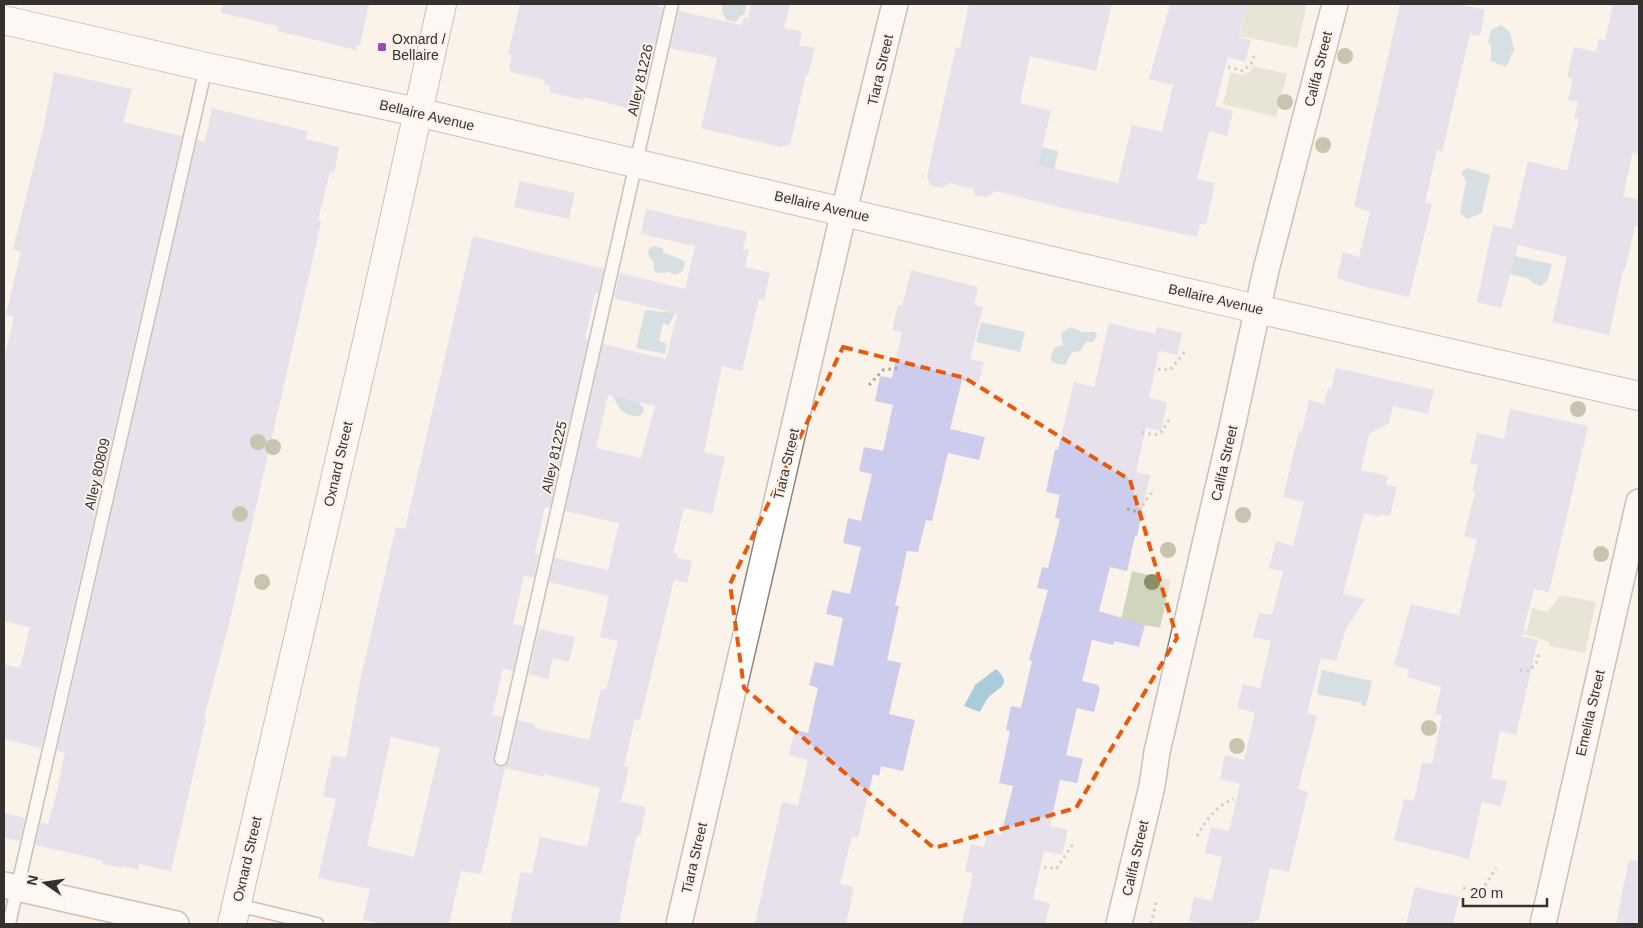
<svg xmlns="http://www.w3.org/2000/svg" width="1643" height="928" font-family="Helvetica,sans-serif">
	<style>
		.green { fill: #d0d6be }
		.water { fill: #a9cbdb }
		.building { fill: #cccdec; fill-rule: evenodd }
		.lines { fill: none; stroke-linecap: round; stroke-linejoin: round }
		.service-casing { stroke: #8c847d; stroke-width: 15 }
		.minor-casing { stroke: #8c847d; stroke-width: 28 }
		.tertiary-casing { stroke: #8c847d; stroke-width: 30 }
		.secondary-casing { stroke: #8c847d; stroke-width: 30 }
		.path { stroke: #a8a29c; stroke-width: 3; stroke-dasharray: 2.5 4; stroke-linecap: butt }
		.service { stroke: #fff; stroke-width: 12 }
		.minor { stroke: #fff; stroke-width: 25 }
		.tertiary { stroke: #fff; stroke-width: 28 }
		.secondary { stroke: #fff; stroke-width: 28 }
		.tree { fill: #8d8d6c }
		.marked { fill: none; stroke: #e8590c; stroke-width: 4; stroke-dasharray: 10 6; stroke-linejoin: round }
		.poi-dot { fill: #9e49b7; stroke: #fbf2ea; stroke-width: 2 }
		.labels { text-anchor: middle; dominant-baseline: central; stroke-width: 4; stroke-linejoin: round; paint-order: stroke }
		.poi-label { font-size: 14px; fill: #34312e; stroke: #fbf2ea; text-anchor: start }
		.street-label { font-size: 14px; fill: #34312e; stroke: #fbf2ea }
	</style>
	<rect width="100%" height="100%" fill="#fbf2ea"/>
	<path class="green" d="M1247 4H1307L1297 48 1240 36Z
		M1253 66 1287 74 1276 117 1223 104 1231 72 1241 75 1250 72Z
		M1132 571 1171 580 1160 628 1121 620Z
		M1561 595 1596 602 1585 653 1550 646 1549 642 1520 633V630L1527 631 1532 608 1547 612Z"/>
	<path class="water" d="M723 4H747L744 15H741L736 22 726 20 722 11Z
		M1501 25 1510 32 1514 50 1506 67 1491 61V47L1488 42 1491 30Z
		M1014 141 1058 151 1054 171 1010 162Z
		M1468 168 1490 175 1482 213 1467 219 1460 213 1466 181 1461 172Z
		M653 246 662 248 664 253C671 256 679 257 685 262L683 271 674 275 669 272 658 273 654 270 653 261 649 257 648 250Z
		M1514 256 1552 264 1547 281 1541 286 1533 283 1527 278 1510 274Z
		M645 310 675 313 669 325 663 324 659 341 667 344 665 354 636 348Z
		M981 322 1025 332 1020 352 976 342Z
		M1071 327 1083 332H1095L1097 336 1093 342H1086L1080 351 1072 352 1065 365 1057 364 1051 360C1051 351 1054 346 1063 345L1061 336 1063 332Z
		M613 392 635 399 643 407 644 412 640 416C625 417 615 408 613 392Z
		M996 669C1015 686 996 688 988 698 985 702 982 708 980 712L964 706 975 685Z
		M1322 670 1372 681 1366 706 1361 705 1362 703 1317 694Z"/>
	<path class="building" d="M222 4H369L360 45H357L356 50 278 31 279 27 273 25 221 13Z
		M520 4H660L659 7 663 8 655 44 644 42 628 108 584 97 583 100 549 92 550 87 544 84 545 80 511 72V69H509L512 55 508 54Z
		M751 4H790L784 28 802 32 799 45 815 48 808 75H806L790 145 781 147 701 128 717 58 670 48 679 11 742 25 744 17 748 18Z
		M969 4H1112L1096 71 1030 56 1020 103 1051 111 1038 165 1118 183 1132 125 1162 132 1173 85 1149 79 1170 4H1247L1239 37 1251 40 1245 62 1228 57 1215 106 1233 111 1227 136 1209 131 1197 179 1215 183 1206 225 1200 224 1197 237 1063 208 996 191 986 197 975 195 973 189 949 183 942 188 930 185 927 176 956 47 960 48Z
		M1400 4H1458L1485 10 1480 36 1470 34 1442 152 1437 150 1425 203 1432 204 1409 297 1361 286 1337 278 1343 252 1359 257 1370 212 1354 206Z
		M1613 4H1639V154L1633 152 1623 196 1639 200V227L1635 226 1625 270H1623L1609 335 1552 322 1567 257 1518 245 1501 308 1477 302 1493 225 1512 229 1528 161 1567 171 1579 119 1574 118 1578 102 1568 100 1573 79 1567 77 1574 47 1596 52 1599 39 1605 40Z
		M54 72 132 89 123 122 182 136 41 748 4 739V664L20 668 30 627 4 621V360L14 317 6 314 21 252 13 249 44 126Z
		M212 108 307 131 306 139 339 147 334 173 330 172 318 220 321 221 316 245 230 620 204 718 206 719 171 871 139 864 138 870 124 866 123 868 102 864 103 861 93 858 35 845 41 822 48 824 56 795 65 753 57 751 197 140 205 142Z
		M520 181 575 193 569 219 514 207Z
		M646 209 747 232 743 249 749 250 745 267 770 273 764 300 759 299 742 371 722 366 704 452 725 457 712 514 684 508 673 553 679 554 677 558 692 561 687 583 674 580 640 720 635 719 624 766 629 767 621 802 645 807V812L640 835 636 838 619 924H510L521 872 532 874 540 837 587 847 600 788 544 774V777L505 768 481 874 461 871 449 924H382L363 920 370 889 318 878 336 799 323 796 332 755 346 758 360 681 396 527 405 529 473 236 604 269 598 294 595 293 585 339 588 340 550 508 545 507 535 553 539 554 534 578 524 576 513 624 523 626 513 671 503 668 492 715 502 717 493 758 496 765 503 767 509 761 518 720 535 724V728L589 740 601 689 606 690 618 641 600 637 609 596 549 582 555 558 608 570 619 523 565 511 603 344 666 359 677 314 614 298 620 273 685 289 695 246 641 234ZM608 395 655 406 641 458 596 448ZM391 737 440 748 414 857 367 846Z
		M911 270 978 287 974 305 983 307 970 359 984 362 979 383 962 380 950 429 985 437 979 460 948 453 932 521 926 520 918 552 907 551 895 606H899L887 660 901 663 889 714 915 720 903 771 881 766 879 776 873 774 858 838 852 836 840 884 854 887 846 924H755L782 802 798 806 808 760 789 755 795 730 808 733 818 688 809 685 815 662 833 666 843 618 826 614 832 590 850 594 861 547 843 543 848 518 861 521 872 474 859 471 864 447 883 451 893 405 875 401 880 376 892 378 902 332 892 330 898 305 902 306Z
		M1109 323 1155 334 1157 327 1182 333 1177 355 1159 351 1149 398 1167 402 1161 431 1146 427 1136 472 1150 475 1137 536H1135L1127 571 1110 567 1099 611 1145 625 1139 647 1114 641V645L1092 640 1082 681 1098 685 1100 689 1094 712 1077 708 1066 755 1083 759 1077 783 1060 780 1050 826 1068 830 1062 855 1044 851 1033 899 1050 903 1045 924H962L973 874 965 871 971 844 984 847 988 831 1001 835 1013 786 999 783 1010 731 1006 730 1011 706 1021 708 1032 661 1029 660 1048 590 1037 588 1042 567 1048 568 1060 519 1055 518 1060 495 1046 492 1055 449 1058 450 1074 382 1094 387Z
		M1336 368 1434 390 1428 414 1393 406 1389 423 1369 434 1361 470 1388 476 1386 485 1397 487 1390 516 1380 514V517L1364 513 1343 594 1365 599 1346 629 1336 661 1321 658 1307 713 1317 716 1298 789 1308 792 1289 872 1270 868 1259 919 1249 924H1201L1189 921 1194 897 1212 901 1222 857 1205 853 1211 827 1229 831 1240 784 1220 779 1225 755 1244 760 1255 713 1237 708 1243 684 1260 688 1271 641 1253 637 1259 613 1272 615 1283 571 1269 568 1276 541 1293 546 1304 502 1283 497 1299 431 1302 432 1309 400 1324 404 1328 388 1331 389Z
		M1510 409 1588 426 1549 592 1534 589 1522 636 1538 640 1516 735 1500 731 1491 778 1507 781 1501 806 1482 802 1469 859 1394 840 1404 799 1414 801 1422 762 1432 764 1442 715 1435 714 1441 687 1407 677 1409 670 1394 665 1411 604 1459 615 1477 539 1464 536 1475 492 1472 491 1478 465 1470 463 1477 433 1504 439Z
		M539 629 575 637 569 662 553 658 548 679 529 674Z
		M4 813 25 818 20 841 4 838Z
		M1629 860 1639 861V924H1616Z
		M1415 887 1460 897 1453 924H1406Z"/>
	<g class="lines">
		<g class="service-casing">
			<path id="service" d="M501 759 672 4
				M237 905 317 924
				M9 924 206 67"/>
		</g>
		<g class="minor-casing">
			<path id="minor" d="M4 885 176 924
				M679 924 844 211 895 4
				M1119 924 1152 786 1157 752 1231 432 1266 270 1335 4
				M1543 924 1639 502"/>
		</g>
		<g class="tertiary-casing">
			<path id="tertiary" d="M4 20 206 67 417 112 1257 309 1639 396"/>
		</g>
		<g class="secondary-casing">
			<path id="secondary" d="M232 924 367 342 442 4"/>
		</g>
		<path class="path" d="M1228 67 1243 71 1251 64 1255 53
			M1158 369 1170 370 1187 349
			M869 385 883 370 900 368
			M1142 432 1154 435 1161 433 1170 418
			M1127 509 1138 512 1154 489
			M1520 670 1529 671 1536 663 1539 653
			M1197 836C1206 821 1216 805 1234 799
			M1044 867 1056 869 1073 844
			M1463 888 1481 892 1496 868
			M1151 924 1156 902"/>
		<use href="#service" class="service"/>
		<use href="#minor" class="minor"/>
		<use href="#tertiary" class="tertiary"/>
		<use href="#secondary" class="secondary"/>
	</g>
	<g class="tree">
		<circle cx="1345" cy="56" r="8"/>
		<circle cx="1285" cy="102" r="8"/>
		<circle cx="1323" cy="145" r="8"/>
		<circle cx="1578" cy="409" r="8"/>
		<circle cx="258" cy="442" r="8"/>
		<circle cx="273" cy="447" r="8"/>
		<circle cx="240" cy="514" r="8"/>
		<circle cx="1243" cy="515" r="8"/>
		<circle cx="1168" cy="550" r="8"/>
		<circle cx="1601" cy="554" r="8"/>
		<circle cx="262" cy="582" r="8"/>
		<circle cx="1152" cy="582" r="8"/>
		<circle cx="1429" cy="728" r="8"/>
		<circle cx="1237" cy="746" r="8"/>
	</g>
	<path d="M0 0H1643V928H0ZM843 347 965 378 1130 480 1177 638 1076 808 934 848 744 688 730 584Z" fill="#fbf2ea" fill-opacity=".55" fill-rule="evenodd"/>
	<path class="marked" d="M843 347 965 378 1130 480 1177 638 1076 808 934 848 744 688 730 584Z"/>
	<rect class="poi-dot" x="377" y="42" width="10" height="10" rx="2.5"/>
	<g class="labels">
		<g class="poi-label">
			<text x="392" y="39">Oxnard /<tspan x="392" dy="16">Bellaire</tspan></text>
		</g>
		<g class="street-label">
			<text transform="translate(1318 69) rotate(-76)">Califa Street</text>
			<text transform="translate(880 70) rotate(-77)">Tiara Street</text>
			<text transform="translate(640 80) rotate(-77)">Alley 81226</text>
			<text transform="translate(427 115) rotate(13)">Bellaire Avenue</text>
			<text transform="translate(822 206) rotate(13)">Bellaire Avenue</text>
			<text transform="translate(1216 299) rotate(13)">Bellaire Avenue</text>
			<text transform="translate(554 457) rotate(-77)">Alley 81225</text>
			<text transform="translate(1224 463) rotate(-77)">Califa Street</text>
			<text transform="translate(338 464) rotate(-77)">Oxnard Street</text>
			<text transform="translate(786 464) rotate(-77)">Tiara Street</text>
			<text transform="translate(97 474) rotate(-77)">Alley 80809</text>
			<text transform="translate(1590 713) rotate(-77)">Emelita Street</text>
			<text transform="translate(694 858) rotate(-77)">Tiara Street</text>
			<text transform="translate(1135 858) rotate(-77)">Califa Street</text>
			<text transform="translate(247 859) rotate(-77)">Oxnard Street</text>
		</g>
	</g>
	<rect width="1643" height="928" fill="none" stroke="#34312e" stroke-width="10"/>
	<g transform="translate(45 883) rotate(283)" stroke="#fbf2ea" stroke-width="4" paint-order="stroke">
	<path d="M0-4L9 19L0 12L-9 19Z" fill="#34312e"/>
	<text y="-8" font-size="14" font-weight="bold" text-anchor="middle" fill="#34312e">N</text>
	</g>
	<path d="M1463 898v8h84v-8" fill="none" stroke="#34312e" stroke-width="2.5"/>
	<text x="1470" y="898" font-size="15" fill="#34312e" stroke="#fbf2ea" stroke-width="4" paint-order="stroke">20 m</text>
</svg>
